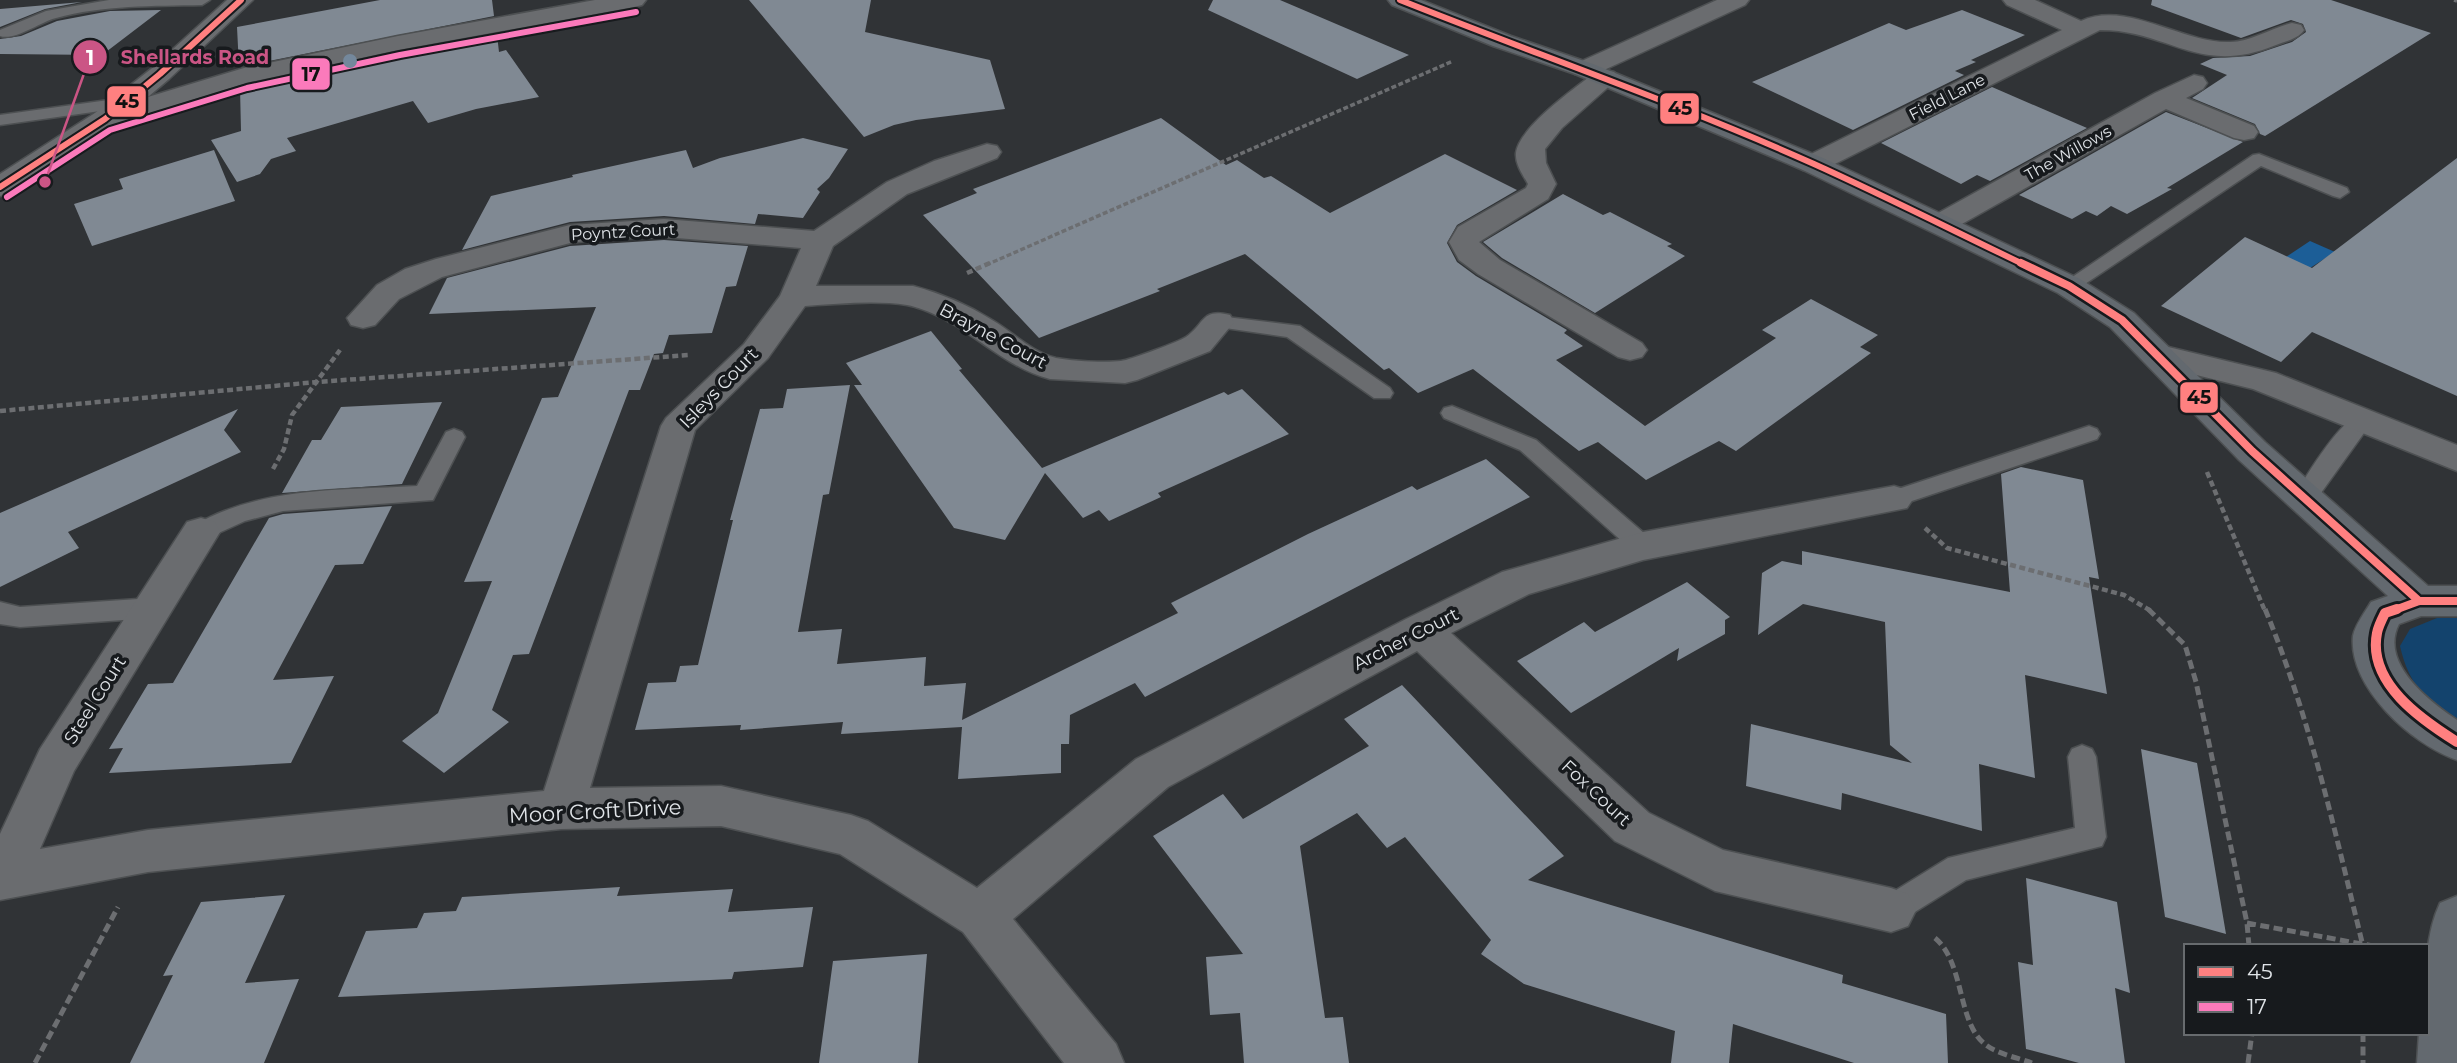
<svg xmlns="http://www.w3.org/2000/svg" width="2457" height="1063" font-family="Montserrat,sans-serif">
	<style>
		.green { fill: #13436d }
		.water { fill: #1c5e97 }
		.building { fill: #808993 }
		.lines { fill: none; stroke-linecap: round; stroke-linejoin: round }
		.service-casing { stroke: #4d5052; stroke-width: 3 }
		.minor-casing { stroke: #4d5052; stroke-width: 3 }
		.tertiary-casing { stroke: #4d5052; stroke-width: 3 }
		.primary-casing { stroke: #4d5052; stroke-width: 3 }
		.path-far2 { stroke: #6c6e71; stroke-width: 3.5; stroke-dasharray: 5 2.5; stroke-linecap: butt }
		.path-far1 { stroke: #6c6e71; stroke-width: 4.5; stroke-dasharray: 6 3.5; stroke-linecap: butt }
		.path { stroke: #6c6e71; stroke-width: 5; stroke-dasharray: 9 4.5; stroke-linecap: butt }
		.service { fill: #6a6c6f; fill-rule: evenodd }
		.minor { fill: #6a6c6f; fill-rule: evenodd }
		.tertiary { fill: #6a6c6f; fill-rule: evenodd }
		.primary { fill: #63696f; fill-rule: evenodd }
		.bus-1-far2-casing { stroke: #171a1d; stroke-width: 10 }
		.bus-1-far1-casing { stroke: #171a1d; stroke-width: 13 }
		.bus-1-casing { stroke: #171a1d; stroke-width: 16 }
		.bus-2-casing { stroke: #171a1d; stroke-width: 10 }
		.bus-1-far2 { stroke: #ff8080; stroke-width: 6 }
		.bus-1-far1 { stroke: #ff8080; stroke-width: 8 }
		.bus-1 { stroke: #ff8080; stroke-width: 10 }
		.bus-2 { stroke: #fb7abb; stroke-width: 6 }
		.tree { fill: #74889c }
		.labels { text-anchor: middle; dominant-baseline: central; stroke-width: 7; stroke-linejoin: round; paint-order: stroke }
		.far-street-label { font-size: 16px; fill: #e0e4e8; stroke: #171a1d }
		.street-label { font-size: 18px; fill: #e0e4e8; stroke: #171a1d }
		.near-street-label { font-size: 21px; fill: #e0e4e8; stroke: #171a1d }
		.leader { fill: none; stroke: #cb5585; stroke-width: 2.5 }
		.callout-dot { fill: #cb5585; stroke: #171a1d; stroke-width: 2.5 }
		.mark-label { font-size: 21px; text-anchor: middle; font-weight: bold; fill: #fff }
		.callout-label { font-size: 19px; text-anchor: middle; font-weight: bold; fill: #cb5585; stroke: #171a1d; stroke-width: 7; stroke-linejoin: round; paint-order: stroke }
		.line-badge { stroke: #171a1d; stroke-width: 2.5 }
		.pale-badge-label { font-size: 19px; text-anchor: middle; font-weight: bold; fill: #111 }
	</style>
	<rect width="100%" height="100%" fill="#303336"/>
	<path class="green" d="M2437 618H2457V724C2426 699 2409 686 2400 646L2410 629Z"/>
	<path class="water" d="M2310 241 2335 252 2310 268 2286 257Z"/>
	<path class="building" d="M380 0H492L494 16 239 67 237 27Z
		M749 0H871L865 32 990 60 1005 109 916 120 894 125 864 137Z
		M1213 0H1280L1409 55 1357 79 1208 10Z
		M2152 0H2331L2431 33 2265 136 2260 134 2255 124 2192 98 2227 75 2200 64 2213 58 2250 56 2292 42 2306 32 2303 24 2291 20 2241 38 2151 5Z
		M82 2 45 9 0 27V9Z
		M161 10 102 55 0 54V39L21 36 57 21 110 11Z
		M1962 10 2025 35 1971 60 1976 62 1955 71 1964 75 1853 130 1752 82 1889 23 1906 30Z
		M497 35 499 52 506 50 539 97 476 109 428 123 413 101 287 138 296 151 271 159 260 174 237 182 211 140 241 131 240 88 399 53Z
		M1992 87 2087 128 1990 181 1977 175 1961 184 1881 143Z
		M2166 112 2243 142 2167 188 2172 189 2127 214 2111 206 2097 216 2086 211 2072 219 2019 195Z
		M1161 118 1226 165 1237 160 1264 178 1271 176 1330 213 1445 154 1517 190 1457 225 1447 243 1457 262 1476 276 1567 330 1564 333 1583 346 1556 360 1645 426 1776 338 1762 330 1811 299 1878 335 1860 347 1871 353 1736 451 1719 441 1646 480 1598 442 1579 451 1473 369 1418 393 1389 368 1384 370 1245 254 1157 289 1160 291 1039 338 923 215 977 193 973 189Z
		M803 138 848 149 829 178 817 189 820 192 803 218 758 214 755 224 664 216 570 222 462 250 491 196 573 177 572 175 686 150 693 168 720 158Z
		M214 150 235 201 92 246 74 204 123 189 119 179Z
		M2457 158V396L2312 332 2281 362 2161 306 2245 237 2312 268Z
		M1563 194 1603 215 1610 212 1672 244 1667 246 1685 256 1595 313 1502 258 1483 242Z
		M664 240 748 246 736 286 726 287 712 333 669 335 663 353 654 354 640 390H629L529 654 513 655 492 710 509 722 444 773 402 741 438 713 492 581 464 582 542 398 558 397 596 307 429 314 447 278 570 246Z
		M931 331 962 369 959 370 1042 468 1224 392 1228 395 1242 389 1289 434 1158 493 1161 497 1109 521 1099 510 1083 518 1045 473 1005 540 954 528 854 385H862L846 363Z
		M850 385 829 494 823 495 798 632 842 629 837 664 926 657 924 686 966 683 962 720 1178 613 1171 603 1308 534 1412 486 1417 490 1486 459 1530 497 1145 697 1135 683 1070 715 1069 744H1061V773L958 779 962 727 841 734 843 722 740 730 741 725 635 730 648 683 676 682 680 666 698 665 733 520H730L760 409 783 408 787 389Z
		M442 402 402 484 282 493 312 440H321L341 407Z
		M238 409 224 430 241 452 68 532 79 548 0 587V513Z
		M2021 467 2083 480 2099 579 2089 577 2107 694 2025 675 2035 778 1979 764 1982 831 1842 793 1841 810 1746 786 1751 724 1912 763 1890 745 1885 622 1803 604 1758 635 1762 573 1782 561 1802 565V551L2010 592 2001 474Z
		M392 506 363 564 335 565 273 680 334 676 291 763 109 773 123 748 109 749 148 684 173 683 269 518 283 514Z
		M1687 582 1730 617 1725 620V634L1677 661 1679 648 1571 713 1517 661 1584 622 1595 632Z
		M1402 685 1564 856 1528 880 1843 975 1842 983 1946 1014 1948 1063H1854L1733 1024 1729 1063H1671L1675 1031 1524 984 1481 954 1491 940 1405 837 1387 848 1357 813 1300 846 1325 1018 1343 1017 1349 1063H1244L1240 1013 1210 1015 1206 957 1243 954 1153 836 1223 794 1243 819 1369 746 1344 719Z
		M2141 749 2197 763 2226 934 2165 917Z
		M2026 878 2117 902 2130 993 2115 988 2125 1063H2079L2026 1049 2018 962 2033 965Z
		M620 887 617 896 733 889 728 912 813 907 803 967 734 972 732 979 338 997 366 931 417 928 424 913 456 911 462 897Z
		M285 895 245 983 299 979 264 1063H130L173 975 163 976 201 902Z
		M927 954 918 1063H819L833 961Z"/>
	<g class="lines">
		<g class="service-casing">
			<path id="service" d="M109 0H210L202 5C154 6 103 5 56 18 40 22 15 41 0 36V30L46 11Z
				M123 98 131 103 129 107 0 125V115Z
				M2259 154 2347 188 2349 192 2340 198 2333 196 2261 166 2076 290H2062L2059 286 2253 155Z
				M1218 316 1300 326 1390 388 1393 393 1390 398H1374L1287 337 1211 326 1208 322 1211 318Z
				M1452 406 1536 440 1652 540 1655 546 1652 552 1643 555 1634 552 1520 450 1444 418 1441 413 1444 408Z
				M2361 414 2369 416 2372 421 2369 426 2313 504 2305 506 2297 504 2293 498C2305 478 2340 419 2361 414Z
				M2089 426 2097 429 2100 434 2097 439 1894 507 1886 505 1882 499 1886 493Z
				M454 429 462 432 465 437 433 500 283 511 245 521 201 541 192 538 189 532C194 524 202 521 210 517 274 487 348 490 417 486L446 432Z
				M153 598 162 601 166 608 162 615 153 618 20 627 0 624V602L20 607Z
				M2082 745 2092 749 2096 757 2106 837 2102 846 1966 880 1902 920 1891 924 1880 920 1875 910 1880 900 1948 858 2075 828 2068 757 2072 749Z"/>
		</g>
		<g class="minor-casing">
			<path id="minor" d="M595 0H646L642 5 634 7 398 50 250 82 105 127 95 125 91 119 95 113 244 68 398 36Z
				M1717 0H1749L1745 5 1604 70 1614 72 1618 77 1614 82 1562 128 1545 149 1546 163 1556 184 1548 199 1479 242 1500 260 1642 343 1647 350 1642 357 1630 360 1618 357 1478 274 1459 260 1449 242 1458 227 1526 188 1528 184C1523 175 1515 164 1516 153 1519 128 1572 90 1592 75L1575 74 1571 69 1575 64Z
				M2003 0H2035L2081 21C2128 0 2182 44 2230 42 2251 42 2271 28 2292 23L2301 25 2304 30C2298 39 2286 41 2276 45 2198 77 2170 30 2100 30L1823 170 1813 172 1803 170 1799 164 1803 158 2062 30 2007 5Z
				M2194 75 2203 77 2207 83 2203 89 2186 98 2254 126 2258 132 2254 138 2244 140 2234 138 2166 109 1953 229 1942 232 1931 229 1927 223 1931 217 2155 93Z
				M987 144 997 146 1001 152 997 158 907 194 833 246 816 286H913C940 293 968 305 992 320 1013 332 1031 352 1056 358 1072 361 1105 363 1121 361 1130 360 1178 342 1186 337 1205 324 1201 308 1230 315L1234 322 1210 351 1137 380 1125 383 1050 379C1019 371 997 353 970 335 953 323 928 309 907 305 874 300 838 304 805 306L768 358 695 430 590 788 721 786 851 815 868 821 977 888 1136 759 1406 619 1502 572 1643 532 1894 486 1907 490 1913 499 1907 508 1643 560 1529 594 1451 633 1649 813 1723 850 1891 888 1908 894 1916 910 1908 926 1891 932 1715 891 1615 841 1417 651 1168 787 1013 919 1116 1044 1124 1063H1064L963 932 840 854 721 826 561 829 148 872 0 900V834L40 749 187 522 201 518 215 522 220 532 74 771 40 849 148 830 544 791 661 426 666 418 744 344 780 296 801 248 664 237 601 239 570 243 442 277 399 299 375 325 363 328 351 325 347 318 377 285 405 269 436 259 570 225 664 219 814 231 887 182 934 161Z
				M2160 345 2276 373 2457 445V471L2253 389 2148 363 2143 356 2148 349Z"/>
		</g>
		<g class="tertiary-casing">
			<path id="tertiary" d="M227 0H253L169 79 115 125 10 193 0 196V174L95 113 151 69Z"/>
		</g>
		<g class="primary-casing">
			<path id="primary" d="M1388 0H1421L1511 36 1593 64 1823 158 2080 279 2134 313 2265 442 2428 586H2457V616H2421L2399 624C2379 663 2429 701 2457 720V760C2413 745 2348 688 2353 636 2355 625 2365 612 2371 602L2388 596 2239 460 2110 327 2058 293 1803 170 1575 74 1493 46 1392 5Z
				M2457 896V1063H2417L2419 1033H2427C2427 989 2421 944 2440 903Z"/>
		</g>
		<path class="path-far2" d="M2454 0 2457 1
			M986 265 1453 61"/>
		<path class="path-far1" d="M967 273 990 263
			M0 411 317 382 689 355
			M273 469 284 449 292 415 340 350
			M2207 472 2265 611
			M1925 528 1947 548 2124 595 2151 611"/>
		<path class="path" d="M2148 609 2185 645 2196 682 2247 923 2249 946
			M2265 609C2310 717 2335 832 2363 946
			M2247 923 2373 946
			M1935 938C1965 963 1957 1024 1986 1045 1998 1054 2018 1058 2032 1063
			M2363 1033V1063
			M35 1063 118 907
			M2248 1063 2252 1033"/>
		<use href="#service" class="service"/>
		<use href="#minor" class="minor"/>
		<use href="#tertiary" class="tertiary"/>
		<use href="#primary" class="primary"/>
		<g class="bus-1-far2-casing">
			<path id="bus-1-far2" d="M1400 0C1538 55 1678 103 1814 164 1885 196 1954 231 2025 265
				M0 187 105 119 160 74 241 0"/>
		</g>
		<g class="bus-1-far1-casing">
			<path id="bus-1-far1" d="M2021 263 2069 286 2122 320 2252 451 2419 601
				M2392 611 2419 601H2457"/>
		</g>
		<g class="bus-1-casing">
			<path id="bus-1" d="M2397 609 2385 613C2382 619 2378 627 2377 633 2367 683 2422 720 2457 742"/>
		</g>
		<g class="bus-2-casing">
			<path id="bus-2" d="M7 197 110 130 247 88 400 55 636 12"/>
		</g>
		<use href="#bus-1-far2" class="bus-1-far2"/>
		<use href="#bus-1-far1" class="bus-1-far1"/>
		<use href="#bus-1" class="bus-1"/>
		<use href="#bus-2" class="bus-2"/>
	</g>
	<circle class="tree" cx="350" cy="61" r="7"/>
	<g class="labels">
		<g class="far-street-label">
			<text transform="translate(1947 97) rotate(-27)">Field Lane</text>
			<text transform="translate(2068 153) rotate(-29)">The Willows</text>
			<text transform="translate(623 232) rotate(-3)">Poyntz Court</text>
		</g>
		<g class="street-label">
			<text transform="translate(993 336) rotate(28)">Brayne Court</text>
			<text transform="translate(719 388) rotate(-46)">Isleys Court</text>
			<text transform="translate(1406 639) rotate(-27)">Archer Court</text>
			<text transform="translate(95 700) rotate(-58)">Steel Court</text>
			<text transform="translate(1596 793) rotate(43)">Fox Court</text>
		</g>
		<g class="near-street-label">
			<text transform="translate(595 811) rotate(-3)">Moor Croft Drive</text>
		</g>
	</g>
	<path class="leader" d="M45 182L90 57"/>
	<g class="callout-dot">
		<circle cx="45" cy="182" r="7"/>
		<circle cx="90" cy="57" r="18"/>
	</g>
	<g class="mark-label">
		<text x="90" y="65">1</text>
	</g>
	<g class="callout-label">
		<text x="195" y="64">Shellards Road</text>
	</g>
	<g class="line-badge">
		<rect x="291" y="57" width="40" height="34" rx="7" fill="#fb7abb"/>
		<rect x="106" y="85" width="41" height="33" rx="7" fill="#ff8080"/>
		<rect x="1659" y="92" width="41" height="33" rx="7" fill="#ff8080"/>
		<rect x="2179" y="381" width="40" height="33" rx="7" fill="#ff8080"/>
	</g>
	<g class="pale-badge-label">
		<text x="311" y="81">17</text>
		<text x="127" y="108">45</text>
		<text x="1680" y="115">45</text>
		<text x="2199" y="404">45</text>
	</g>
	<rect x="2184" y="944" width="245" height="91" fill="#171a1d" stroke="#676b6e" stroke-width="2"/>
	<rect x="2198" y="967" width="35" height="10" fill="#ff8080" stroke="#676b6e" stroke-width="2"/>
	<text x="2247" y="979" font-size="21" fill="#e0e4e8">45</text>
	<rect x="2198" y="1002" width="35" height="10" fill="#fb7abb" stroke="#676b6e" stroke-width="2"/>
	<text x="2247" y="1014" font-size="21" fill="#e0e4e8">17</text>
</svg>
